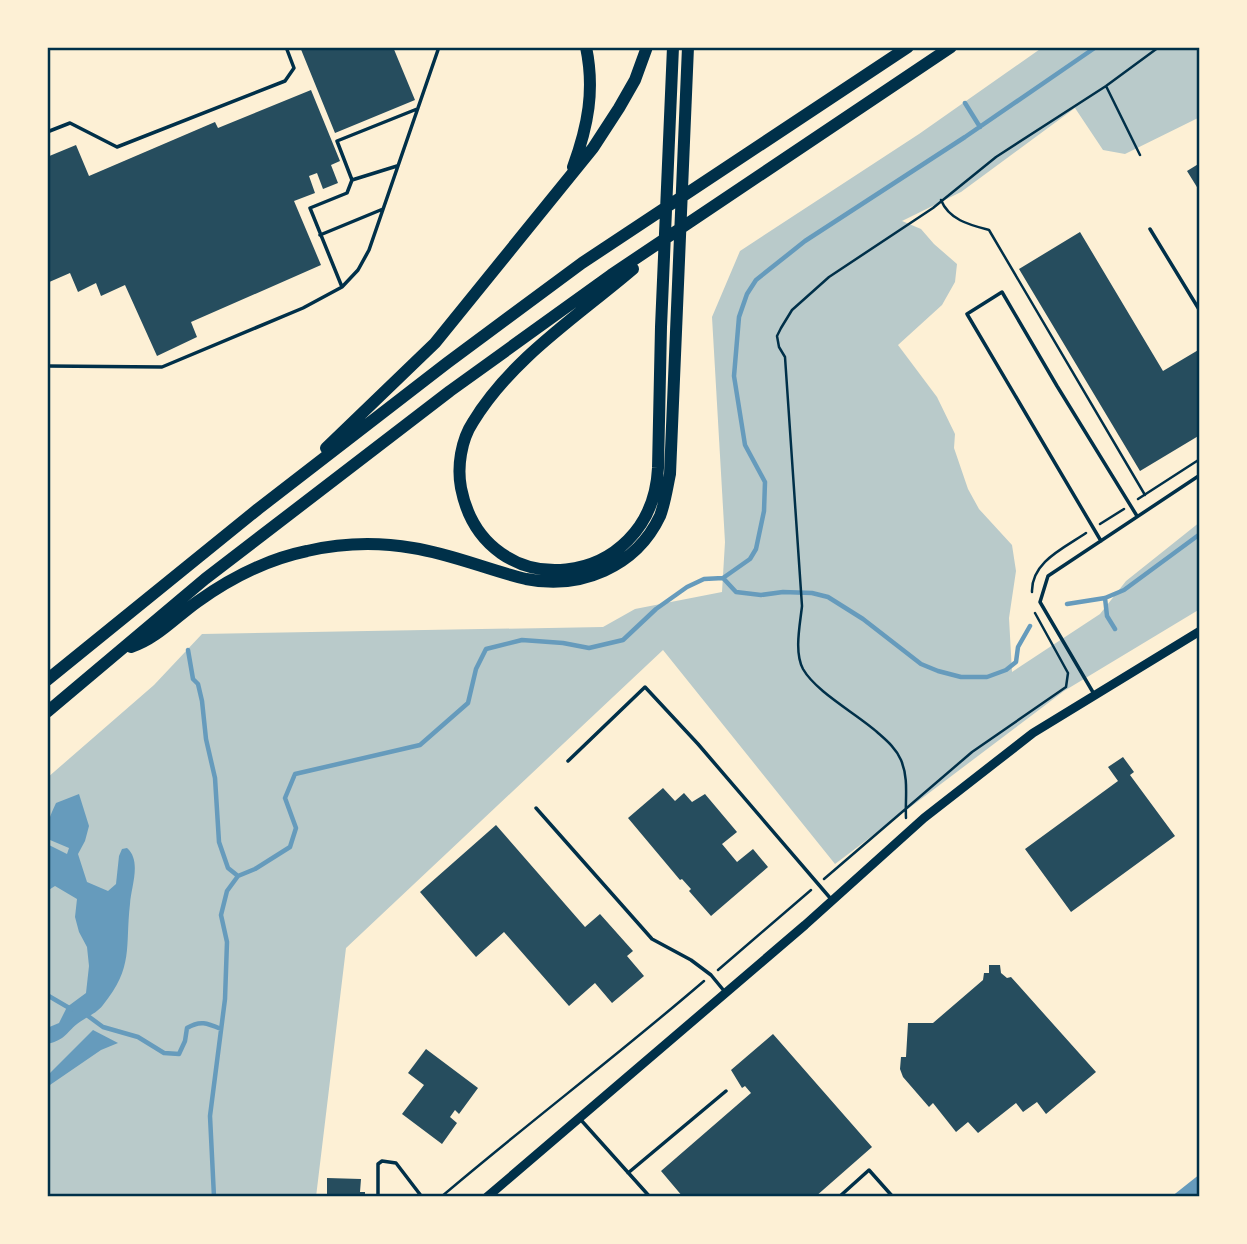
<svg xmlns="http://www.w3.org/2000/svg" width="1247" height="1244" font-family="Jost,sans-serif">
	<style>
		.green { fill: #b9caca }
		.water { fill: #669bbc }
		.lines { fill: none; stroke-linecap: round; stroke-linejoin: round }
		.stream { stroke: #669bbc; stroke-width: 4.5 }
		.building { fill: #264d5e }
		.path { stroke: #003049; stroke-width: 2.5 }
		.service { stroke: #003049; stroke-width: 3.5 }
		.tertiary { stroke: #003049; stroke-width: 9 }
		.motorway { stroke: #003049; stroke-width: 12 }
		.neatline { fill: none; stroke: #003049; stroke-width: 2.5 }
	</style>
	<rect width="100%" height="100%" fill="#fdf0d5"/>
	<path class="green" d="M1043 47H1200V117L1125 154 1103 150 1075 108 961 192 902 221 921 229 934 244 957 264 955 282 942 305 898 345 937 397 955 434 954 448 968 489 979 509 1012 545 1016 571 1009 618 1012 672 1100 614 1126 581 1200 522V609L1064 691 835 864 663 650 346 948 316 1197H47V778L154 685 202 634 603 627 635 609 722 592 725 542 712 317 740 251 919 134Z"/>
	<path class="water" d="M79 794 89 826 85 841 78 854 87 882 108 891 116 884 119 856 122 849 127 848C142 861 131 887 130 904 125 947 134 967 103 1005 96 1014 86 1017 77 1024 65 1034 65 1040 47 1044V1028L59 1023 67 1007 86 993 89 966 87 947 79 932 75 917 77 899 55 886 47 891V844L67 854 69 848 50 840C45 826 50 816 56 803Z
		M93 1030 118 1043 101 1050 47 1087V1076Z
		M1200 1174V1197H1171Z"/>
	<g class="lines">
		<path class="stream" d="M965 103 980 127
			M723 578 736 592 761 595 783 592 812 593 828 597 863 619 921 664 938 671 961 677H987L1006 670 1016 662 1018 647 1030 626
			M1105 598 1107 616 1115 629
			M1067 604 1105 598 1124 590 1200 534
			M188 650 193 679 198 684 202 701 206 739 215 778 219 842 228 868 238 876
			M47 995 71 1009
			M88 1016 103 1027 138 1037 164 1053 179 1054 185 1041 187 1028C200 1020 207 1023 221 1029
			M214 1197 210 1116 225 999 227 942 221 915 227 891 238 876 255 869 290 847 296 828 285 798 295 774 420 745 468 703 476 669 486 649 522 640 563 643 589 648 623 640 656 609 687 587 704 579 723 578 750 559 756 549 764 511 765 482 745 445 734 376 739 317 747 294 756 280 805 241 965 137 1096 47"/>
	</g>
	<path class="building" d="M300 47H393L415 100 335 133Z
		M311 90 340 161 331 165 338 183 323 189 317 173 309 176 315 193 294 201 321 265 191 322 197 337 157 356 125 285 101 296 96 283 78 292 70 273 47 283V157L76 145 89 176 215 122 218 128Z
		M1200 163V192L1187 171Z
		M1080 232 1163 371 1200 349V435L1140 471 1019 269Z
		M1123 757 1134 772 1130 775 1175 836 1071 912 1025 849 1118 781 1108 767Z
		M663 788 675 801 684 793 692 802 705 794 737 832 722 844 737 862 753 849 768 867 711 916 689 891 691 889 682 879 680 880 628 818Z
		M496 825 585 927 600 914 633 951 627 956 644 976 612 1003 595 983 569 1006 504 932 476 957 420 892Z
		M989 965H1000L1001 973 1007 978 1011 977 1096 1072 1046 1114 1037 1102 1023 1112 1016 1103 978 1133 968 1122 956 1132 933 1103 929 1107 903 1077 900 1069 901 1057H906L908 1023H933L983 980 984 973H989Z
		M773 1034 872 1147 815 1197H683L661 1171 751 1093 745 1086 742 1088 731 1070Z
		M426 1049 478 1088 459 1114 455 1110 450 1117 457 1123 442 1144 402 1114 424 1085 408 1073Z
		M327 1178 361 1179 360 1192H365V1197H327Z"/>
	<g class="lines">
		<path class="path" d="M1106 86 1140 155
			M941 200C949 220 970 225 989 230L1145 495
			M1138 499 1200 459
			M1100 524 1124 509
			M1032 592C1031 562 1064 548 1086 533
			M906 818C905 798 909 779 901 760 896 748 886 740 877 732 857 714 816 692 803 669 794 652 800 625 802 606L785 357 779 347 777 336 781 328 792 310 829 277 933 208 996 157 1106 86 1159 47
			M824 879 972 752 1066 687 1068 673 1035 613
			M718 970 811 890
			M441 1197C528 1123 618 1055 704 981"/>
		<path class="service" d="M47 132 70 123 117 147 285 81 294 68 286 47
			M352 180 397 166
			M1150 229 1200 311
			M320 235 383 209
			M342 287 310 208 347 193 352 180 337 141 417 109
			M47 366 162 367 303 308 342 287 358 270 369 250 439 47
			M1101 541 967 314 1002 292 1057 386 1137 516
			M1094 694 1040 602 1048 576 1200 475
			M568 761 645 687 698 744 831 899
			M536 808 652 939 691 960 711 975 725 992
			M581 1120 650 1197
			M628 1173 726 1091
			M378 1197V1164L382 1161 396 1163 422 1197
			M839 1197 869 1170 893 1197"/>
		<path class="tertiary" d="M487 1197 805 925 924 818 1033 733 1200 631"/>
		<path class="motorway" d="M573 167C588 126 595 90 586 47
			M633 269C578 316 512 358 473 422 461 440 457 467 461 488 485 609 652 591 658 468L661 327 673 47
			M326 448 435 343 593 148 619 108 635 80 647 47
			M131 647C156 639 176 617 197 602 229 579 268 559 307 551 342 543 378 542 413 548 452 554 488 570 526 579 580 590 636 567 660 516 665 503 667 488 670 474L688 47
			M47 680 258 509 447 363 582 263 908 47
			M47 712 205 579 450 391 611 275 951 47"/>
	</g>
	<rect width="1247" height="1244" fill="none" stroke="#fdf0d5" stroke-width="98"/>
	<rect x="49" y="49" width="1149" height="1146" class="neatline"/>
</svg>
